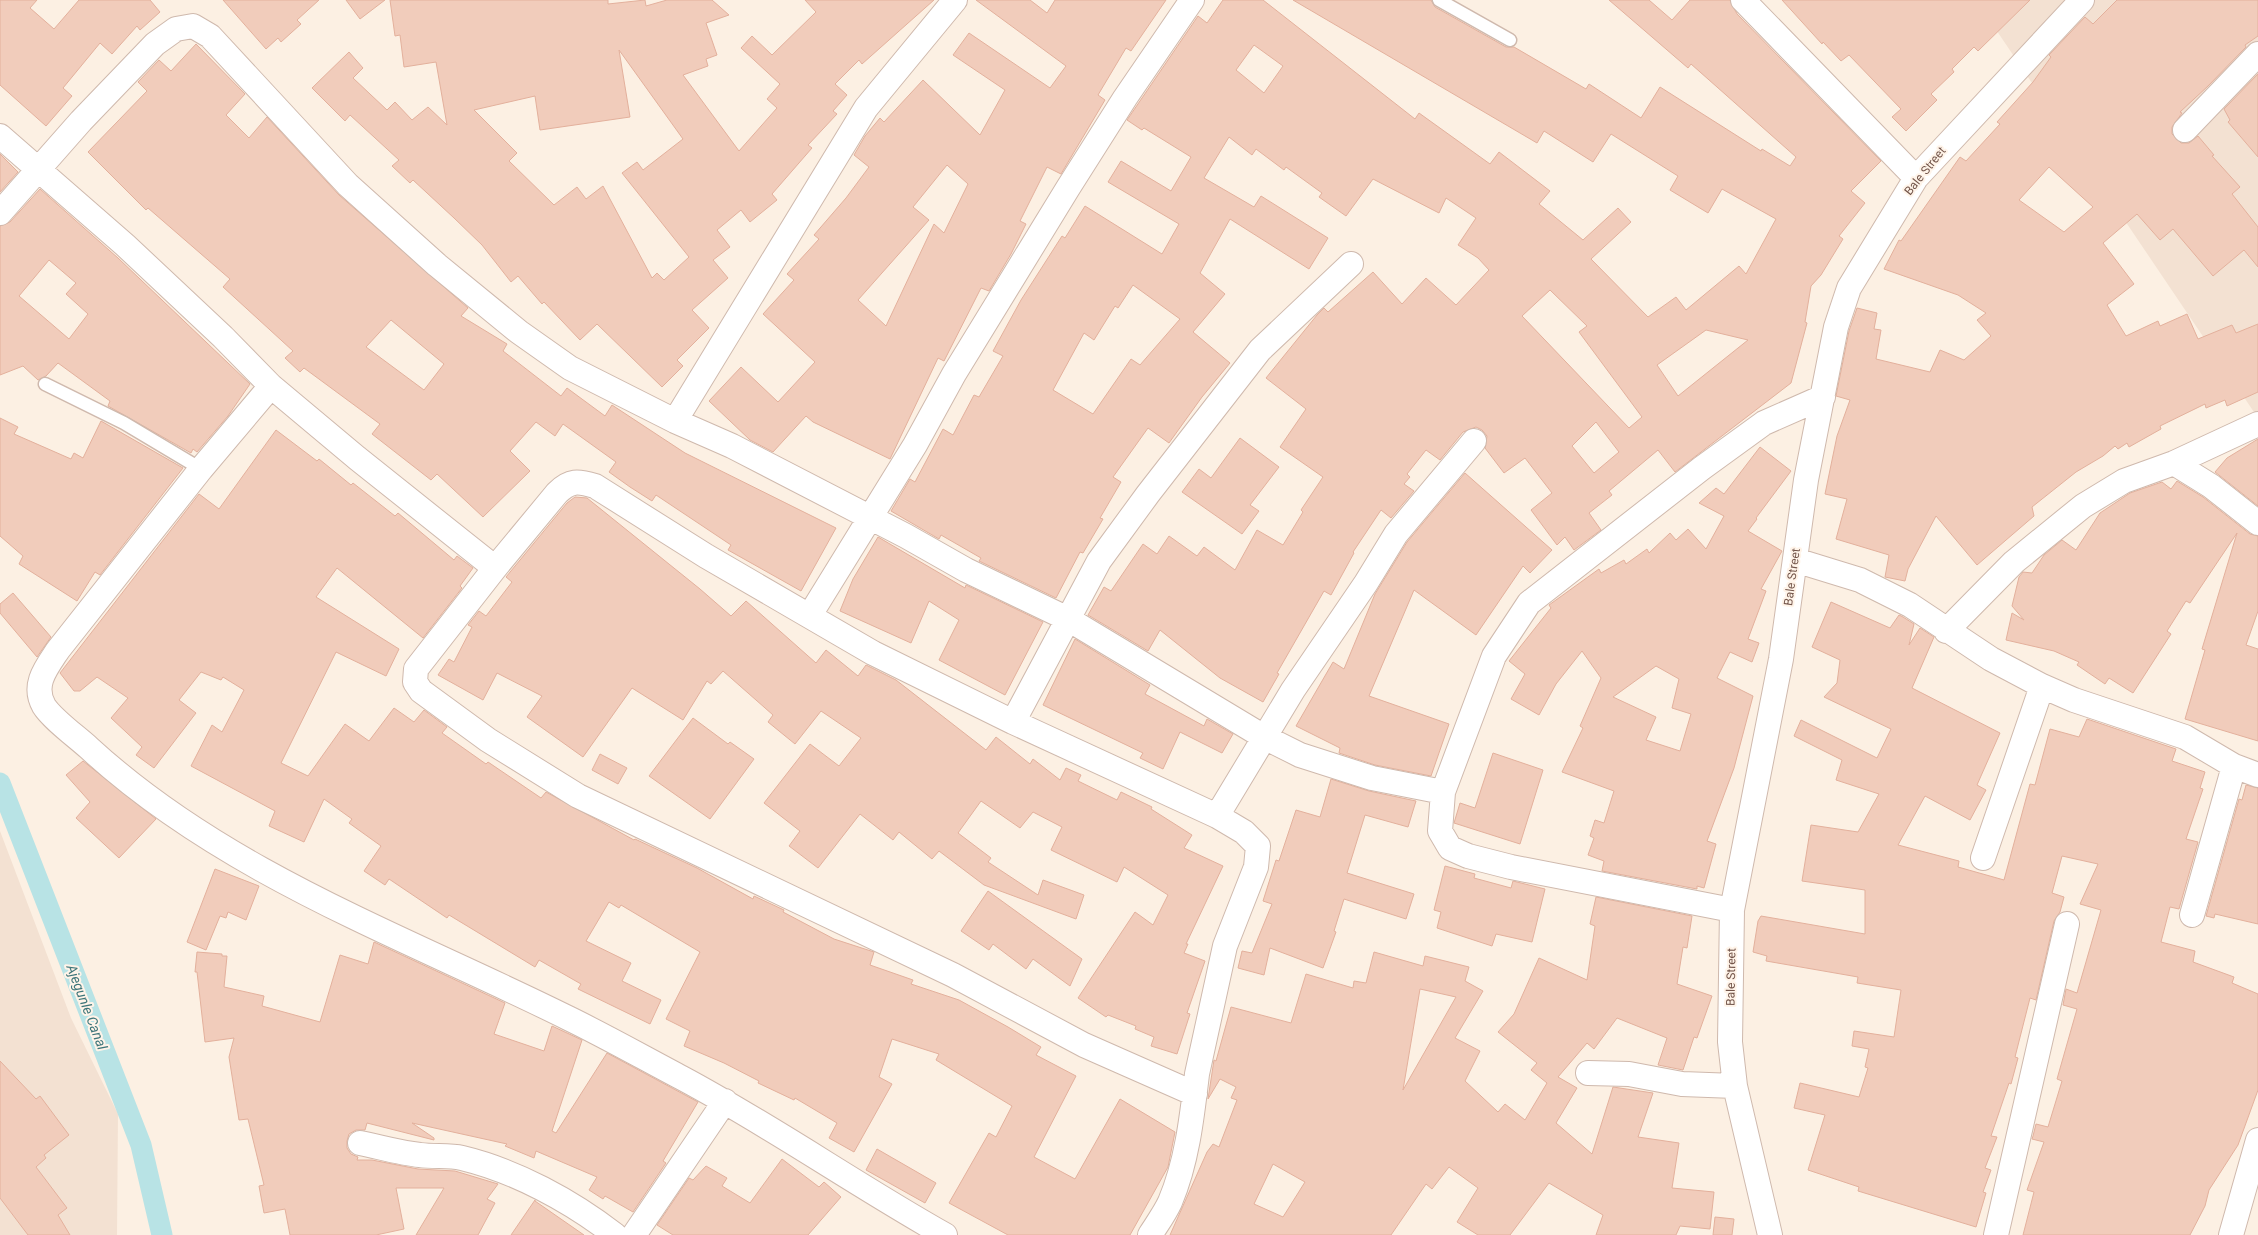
<svg xmlns="http://www.w3.org/2000/svg" width="2258" height="1235" font-family="Roboto,sans-serif">
	<style>
		.residential { fill: #f3e1d2 }
		.lines { fill: none; stroke-linecap: round; stroke-linejoin: round }
		.canal { stroke: #b8e3e5; stroke-width: 21 }
		.building { fill: #f1ccbb; stroke: #e3b09c; fill-rule: evenodd }
		.service-casing { stroke: #cfb9ad; stroke-width: 15 }
		.minor-casing { stroke: #cfb9ad; stroke-width: 26 }
		.service { stroke: #fff; stroke-width: 12 }
		.minor { stroke: #fff; stroke-width: 24 }
		.labels { text-anchor: middle; dominant-baseline: central; stroke-width: 4; stroke-linejoin: round; paint-order: stroke }
		.street-label { font-size: 12px; fill: #73554a; stroke: #fff4e9 }
		.water-label { font-size: 14px; font-style: italic; fill: #3d7579; stroke: #fff4e9 }
	</style>
	<rect width="100%" height="100%" fill="#fcf0e3"/>
	<path class="residential" d="M1976 0H2258V418Z
		M0 831 71 1018 118 1114 117 1235H0Z"/>
	<g class="lines">
		<path class="canal" d="M0 783 141 1145 162 1235"/>
	</g>
	<path class="building" d="M0 0H37L30 8 54 29 79 0H150L160 12 140 30 137 26 112 54 100 43 63 88 72 96 46 126 0 85Z
		M223 0H319L297 20 301 24 281 42 278 38 266 49Z
		M346 0H385L360 19Z
		M390 0H608V4L645 0 646 6 667 0H712L729 15 706 23 717 55 706 59 708 66 683 75 739 151 777 108 767 99 780 84 741 48 752 36 772 55 816 12 805 0H934L862 64 859 60 835 84 847 95 833 111 837 114 808 145 812 148 772 194 777 200 750 222 741 210 717 230 730 247 713 260 728 278 692 310 709 328 677 360 683 366 662 387 597 324 580 340 544 302 542 304 518 276 511 282 482 245 454 218 413 180 410 183 392 166 399 160 350 115 345 121 312 88 349 52 363 68 353 78 387 110 395 102 412 120 428 107 447 125 436 62 404 67 400 35 395 36ZM619 50 683 139 643 170 637 162 622 173 689 257 664 280 657 273 652 278 603 186 586 199 577 187 554 205 509 161 517 153 474 110 535 96 540 130 630 117Z
		M976 0H1030L1047 13 1055 0H1166L1131 51 1126 48 1098 95 1105 100 1061 174 1047 167 1020 221 1026 224 1011 254 989 291 981 288 944 361 938 358 890 459 813 422 806 416 773 452 750 440 709 401 741 367 778 402 815 362 763 314 794 280 787 274 819 239 814 235 846 198 869 167 854 155 865 136 880 118 884 122 923 80 980 135 1005 90 953 55 969 33 1050 88 1066 66ZM947 165 968 184 944 233 934 224 886 326 858 300 929 220 913 207Z
		M1223 0H1263L1415 119 1419 113 1490 164 1499 152 1550 191 1539 204 1583 240 1618 208 1631 222 1591 259 1648 317 1676 297 1686 310 1739 266 1746 274 1776 219 1722 189 1708 213 1670 190 1678 176 1611 134 1593 162 1544 131 1537 143 1293 0H1431L1435 7 1506 47H1514L1586 89 1589 84 1641 118 1660 87 1761 151 1762 149 1790 166 1796 157 1691 64 1688 68 1609 0H1649L1672 20 1690 0H1730L1737 14 1881 161 1851 191 1865 203 1839 236 1843 239 1821 275 1811 286 1805 322 1807 323 1791 383 1675 472 1658 450 1609 491 1612 495 1589 513 1601 530 1574 550 1565 537 1557 545 1531 510 1552 493 1525 458 1504 473 1485 448 1487 436 1482 430 1476 427 1463 432 1440 460 1426 450 1407 474 1410 477 1404 484 1414 491 1391 518 1381 510 1353 552 1354 553 1331 595 1324 591 1277 673 1279 674 1263 702 1220 678 1160 630 1148 651 1088 615 1104 587 1111 591 1143 544 1157 554 1169 536 1197 556 1204 547 1235 570 1257 530 1283 545 1303 512 1301 510 1323 477 1280 447 1306 409 1266 378 1317 315 1324 308 1328 312 1373 272 1402 304 1426 278 1456 305 1489 270 1478 258 1458 245 1476 218 1446 198 1439 213 1373 179 1346 216 1319 197 1322 193 1286 167 1284 170 1256 149 1252 155 1229 137 1204 178 1254 207 1261 196 1328 238 1309 269 1230 219 1200 273 1225 294 1193 332 1230 363 1202 397 1169 443 1148 428 1113 477 1121 482 1100 518 1103 519 1083 553 1080 552 1056 598 979 561 981 558 941 535 939 539 891 511 910 479 915 482 943 429 953 435 974 395 979 397 1003 356 993 351 1021 300 1062 236 1065 238 1085 206 1162 254 1179 224 1108 182 1121 161 1171 191 1191 157 1144 128 1142 130 1127 120 1198 16 1207 23ZM1254 45 1283 66 1264 93 1236 70ZM1133 285 1180 319 1140 365 1131 359 1093 414 1053 390 1084 333 1094 340 1115 306 1118 308ZM1550 290 1587 326 1579 332 1642 417 1629 428 1522 316ZM1706 330 1748 340 1678 396 1657 365ZM1596 422 1619 452 1594 473 1572 446Z
		M1782 0H2030L1978 51 1974 47 1952 69 1954 72 1931 94 1937 100 1906 131 1892 117 1901 109 1849 55 1841 61 1823 42 1822 44Z
		M2117 0H2258V36L2245 45 2246 47 2208 86 2180 112 2182 113 2172 127V134L2181 143H2189L2198 136 2214 155 2212 156 2240 187 2232 194 2258 227V267L2244 250 2213 276 2173 229 2160 240 2137 214 2103 243 2134 284 2107 305 2126 336 2158 321 2160 326 2187 314 2198 339 2232 325 2236 333 2258 324V392L2227 406 2225 400 2206 408 2205 404 2160 426 2161 429 2129 447 2127 443 2118 449 2115 446 2103 456 2076 472 2032 507 2034 516 1977 565 1936 516 1908 569 1905 581 1885 577 1889 555 1836 539 1847 499 1825 494 1837 436 1850 400 1836 396 1849 331 1857 308 1877 313 1874 329 1881 330 1876 359 1930 372 1940 350 1964 360 1991 336 1977 320 1986 313 1958 295 1884 269 1899 240 1901 241 1960 157 1966 161 2000 124 1997 122 2033 82 2051 57 2049 55 2085 17 2093 24ZM2049 167 2093 207 2064 232 2019 200Z
		M196 44 245 94 226 115 249 138 267 117 339 195 468 308 461 316 507 344 503 351 561 396 567 388 605 416 612 405 685 453 836 528 801 591 728 550 731 545 656 495 652 501 630 487 609 472 616 462 563 424 555 436 536 422 510 451 530 471 483 517 437 474 431 480 372 434 380 424 304 368 300 372 285 358 293 351 223 287 230 279 148 208 146 210 88 152 147 91 138 82 159 60 171 71ZM391 320 444 364 424 390 366 347Z
		M2258 74V157L2228 122 2230 120 2224 109Z
		M0 154 18 172 0 192Z
		M40 189 118 258 250 384 228 416 197 452 193 449 191 453 108 406 110 401 58 363 46 376 38 380 23 366 0 375V226L10 222ZM49 260 76 283 66 294 88 314 69 339 19 296Z
		M0 418 18 427 14 434 71 459 74 453 83 458 101 421 183 468 100 575 95 572 77 601 19 564 23 556 0 536Z
		M276 430 317 461 319 459 351 485 353 483 395 516 398 513 454 560 457 556 473 568 460 586 462 588 423 638 337 568 316 597 399 649 386 676 336 652 281 763 308 776 345 724 369 741 394 708 414 722 424 710 447 727 442 733 486 764 488 762 541 798 546 792 634 840 635 839 697 868 753 899 754 896 784 910 783 912 834 939 874 952 870 965 913 980 911 984 959 1000 1008 1027 1041 1047 1036 1055 1076 1076 1034 1157 1075 1179 1120 1099 1175 1132 1168 1167 1130 1235H1008L949 1203 989 1133 996 1137 1012 1106 936 1060 939 1054 892 1039 879 1077 892 1084 854 1152 829 1138 837 1123 795 1098 794 1100 758 1083 759 1081 724 1063 684 1046 690 1031 666 1019 700 952 621 905 619 908 609 902 586 941 631 963 622 981 661 1000 650 1024 578 989 581 984 539 960 535 967 449 915 447 918 389 879 385 885 364 871 381 846 349 823 352 819 324 799 304 842 269 826 275 811 191 766 212 725 222 732 244 690 223 677 221 680 201 672 179 700 196 713 154 768 136 755 142 747 111 718 128 698 97 677 80 691H74L60 673 199 494 219 509Z
		M1240 438 1279 467 1250 505 1259 511 1242 534 1182 492 1199 469 1211 478Z
		M2258 439V506L2215 472 2227 458Z
		M1760 447 1791 471 1756 518 1757 519 1748 531 1782 551 1761 589 1766 591 1748 639 1759 643 1752 662 1730 652 1717 678 1753 696 1734 768 1707 841 1716 844 1704 888 1697 886V889L1602 871 1604 861 1588 855 1594 838 1590 836 1595 820 1604 823 1614 791 1562 772 1583 728 1580 726 1601 678 1582 651 1556 684 1539 715 1511 699 1525 674 1509 661 1551 608 1549 605 1599 569 1601 573 1624 560 1626 564 1647 549 1649 553 1670 533 1676 540 1688 529 1706 549 1724 516 1699 503 1716 488 1724 494ZM1656 666 1679 679 1672 708 1691 714 1680 751 1646 740 1656 717 1613 697Z
		M1465 473 1552 550 1530 573 1523 566 1476 635 1414 590 1369 696 1449 724 1431 776 1375 765 1339 753 1340 748 1296 726 1333 662 1344 669 1375 594 1407 542Z
		M2177 481 2203 497 2250 534 2258 536V611L2246 645 2258 649V741L2185 719 2205 650 2202 649 2237 533 2190 603 2186 601 2167 631 2171 634 2133 693 2109 678 2105 684 2077 665 2079 662 2054 651 2006 640 2012 613 2024 620 2012 606 2019 577 2023 572 2032 573 2044 555 2062 540 2076 550 2100 513 2130 493 2162 482 2171 489Z
		M575 497 587 498 700 589 731 616 746 601 816 663 826 650 858 676 866 665 896 680 986 750 996 737 1030 764 1033 759 1060 780 1066 768 1081 775 1078 781 1117 800 1121 792 1152 807 1151 809 1192 835 1184 848 1223 866 1186 944H1188L1184 953 1205 961 1187 1013 1190 1014 1177 1054 1151 1046 1154 1037 1135 1029 1136 1026 1108 1015 1106 1017 1078 998 1135 912 1153 925 1168 895 1124 867 1117 882 1051 850 1062 827 1033 812 1020 828 981 801 958 833 991 858 988 862 1038 895 1043 880 1084 895 1076 919 984 885 939 851 932 859 899 832 893 840 860 814 818 868 789 846 800 831 764 803 810 744 839 766 861 738 821 711 795 744 768 722 773 715 723 671 711 684 707 681 683 720 632 688 583 757 527 717 542 696 497 673 483 700 438 675 449 659 454 662 472 627 468 625 479 611 486 616 512 582 506 577 567 503Z
		M878 537 965 588 966 585 1043 622 1005 695 939 660 959 620 929 601 911 643 840 611 853 579Z
		M13 593 51 637 37 657 0 613V604Z
		M1831 602 1890 628 1899 615 1903 617 1914 624 1909 645 1920 628 1934 637 1912 688 2000 733 1977 785 1986 790 1970 820 1925 796 1898 845 1959 861 1958 867 2004 880 2030 784 2035 785 2050 729 2079 737 2087 719 2176 749 2172 761 2205 772 2200 788 2203 789 2186 839 2198 842 2179 909 2170 907 2161 942 2195 951 2193 962 2234 977 2232 983 2258 994V1090L2238 1145 2209 1190 2205 1206 2190 1235H2023L2034 1192 2027 1190 2044 1142 2032 1139 2033 1136 2036 1124 2048 1127 2062 1081 2057 1079 2077 1009 2063 1005 2066 989 2077 993 2101 910 2080 904 2098 864 2062 856 2052 893 2064 897 2060 912 2054 921 2036 1000 2030 998 2015 1057 2018 1058 2011 1084 2009 1083 1991 1136 1997 1137 1985 1168 1991 1170 1983 1192 1986 1193 1976 1227 1858 1191 1859 1187 1808 1170 1825 1115 1794 1108 1800 1083 1859 1097 1868 1068 1865 1067 1869 1049 1852 1046 1854 1031 1894 1037 1901 990 1857 983 1858 977 1766 961 1767 956 1753 952 1758 921 1761 916 1865 934V890L1802 881 1811 825 1858 832 1879 794 1836 780 1842 760 1794 736 1801 720 1877 758 1891 729 1824 697 1837 683 1840 660 1812 647Z
		M1075 639 1150 685 1145 694 1204 726 1207 719 1233 734 1222 753 1180 732 1163 769 1140 758 1143 753 1043 705Z
		M693 718 728 744 730 742 754 759 710 819 649 776Z
		M1493 753 1543 770 1520 844 1454 823 1460 803 1475 808Z
		M600 754 627 768 618 784 592 770Z
		M83 761 156 819 119 858 76 818 90 802 66 775Z
		M1331 779 1369 791 1416 801 1408 827 1365 815 1347 873 1414 894 1406 919 1344 899 1334 931 1336 932 1323 968 1270 948 1264 975 1238 968 1242 951 1252 953 1272 904 1263 901 1276 860 1279 861 1296 810 1320 817Z
		M2246 785 2258 788V924L2215 914 2214 918 2206 916 2239 799 2242 800Z
		M1445 866 1475 874 1474 878 1511 888 1513 881 1545 889 1532 942 1496 934 1492 946 1437 928 1441 912 1434 910Z
		M215 869 259 886 246 920 228 912 226 918 220 916 206 950 187 942Z
		M988 891 1082 959 1070 986 1033 959 1026 969 993 944 989 950 961 931Z
		M1596 897 1692 916 1687 948 1683 947 1677 984 1712 996 1697 1038 1694 1037 1683 1070 1658 1065 1667 1038 1617 1018 1594 1049 1587 1043 1558 1077 1577 1088 1556 1123 1592 1154 1613 1087 1653 1093 1638 1137 1679 1143 1672 1188 1714 1192 1710 1229 1680 1226 1676 1235H1596L1603 1215 1549 1183 1510 1235H1478L1457 1222 1478 1188 1449 1167 1432 1189 1426 1184 1391 1235H1170L1207 1152 1213 1144 1219 1147 1237 1100 1231 1098 1236 1087 1220 1079 1208 1099 1214 1060 1216 1061 1231 1007 1291 1023 1306 974 1353 988 1354 981 1366 983 1374 952 1423 966 1425 956 1469 967 1465 981 1483 991 1455 1038 1480 1051 1465 1081 1498 1112 1505 1104 1525 1120 1547 1083 1531 1070 1537 1063 1498 1032 1514 1014 1539 958 1587 980 1595 926 1590 924ZM1420 989 1456 997 1403 1090ZM1273 1164 1305 1182 1283 1217 1254 1204Z
		M374 942 505 1003 494 1034 544 1051 552 1026 582 1040 552 1131 556 1133 607 1053 698 1102 663 1161 666 1163 633 1212 605 1196 603 1199 589 1190 597 1177 536 1151 534 1158 505 1146 507 1144 412 1123 434 1138V1140L367 1123 365 1130H356L349 1134 347 1141V1148L351 1154 358 1157 357 1160H372L418 1169 455 1171 498 1184 487 1199 495 1203 478 1235H416L444 1188H396L404 1229 376 1235H290L285 1209 264 1213 259 1186 264 1185 248 1119 239 1120 229 1057 234 1038 205 1042 197 972H195L197 952 222 954V956H227L224 987 264 996 262 1006 320 1022 340 955 368 964Z
		M0 1061 36 1099 40 1096 69 1135 44 1155 46 1158 36 1167 67 1208 58 1215 70 1235H28L0 1198Z
		M877 1149 936 1183 925 1203 866 1170Z
		M782 1159 819 1187 824 1182 841 1197 808 1235H673L657 1225 689 1178 693 1180 706 1166 727 1178 722 1186 750 1203Z
		M535 1200V1201L584 1235H511Z
		M1715 1217 1734 1219 1732 1235H1713Z"/>
	<g class="lines">
		<g class="service-casing">
			<path id="service" d="M1439 0 1510 40
				M45 384 124 423 201 469"/>
		</g>
		<g class="minor-casing">
			<path id="minor" d="M1743 0 1916 178
				M2185 130 2258 54
				M0 136 125 245 223 337 271 386 357 458 495 568
				M0 213 81 121 155 44 176 29 193 26 210 36 348 185 437 265 519 332 570 368 675 421 732 446 906 536 966 570 1068 619 1264 737 1300 755 1372 778 1443 792
				M271 386 201 469 58 650C46 668 32 685 44 706 52 719 77 737 89 748 225 873 405 937 568 1018 607 1037 644 1058 682 1078 772 1126 856 1185 945 1235
				M675 421 866 108 955 0
				M2174 463 2211 486 2258 523
				M1795 560 1860 580 1910 605 1991 659 2042 686 2074 700 2185 737 2234 766 2258 775
				M810 615 915 445 954 374 1068 188 1125 98 1192 0
				M1946 631 2014 562 2083 506 2124 481 2174 463 2258 424
				M1013 722 1099 561 1148 494 1260 350 1351 264
				M1217 816 1293 690 1366 583 1396 534 1474 441
				M1983 858 2042 686
				M1732 910 1511 867 1468 856 1450 848 1440 831 1443 792 1494 656 1529 603 1702 468 1764 423 1823 397
				M2192 915 2234 766
				M1588 1073 1629 1074 1682 1084 1735 1086
				M360 1143C380 1147 400 1153 420 1155 434 1157 449 1155 462 1158 516 1171 571 1201 615 1235
				M634 1235 725 1101
				M1150 1235C1157 1224 1165 1213 1170 1202 1187 1162 1192 1117 1197 1074L1225 946 1256 867 1258 846 1244 832 1217 816 1013 722 873 653 706 556 595 486C578 481 570 480 557 493L495 568 416 669 415 682 421 691 488 740 578 796 953 975 1084 1045 1195 1094
				M1770 1235 1735 1086 1730 1042 1732 910 1781 659 1806 480 1836 327 1849 288 1916 178 2082 0
				M1996 1235 2067 924
				M2231 1235 2258 1140"/>
		</g>
		<use href="#service" class="service"/>
		<use href="#minor" class="minor"/>
	</g>
	<g class="labels">
		<g class="street-label">
			<text transform="translate(1925 171) rotate(-51)">Bale Street</text>
			<text transform="translate(1792 577) rotate(-82)">Bale Street</text>
			<text transform="translate(1731 977) rotate(-89)">Bale Street</text>
		</g>
		<g class="water-label">
			<text transform="translate(87 1007) rotate(69)">Ajegunle Canal</text>
		</g>
	</g>
</svg>
